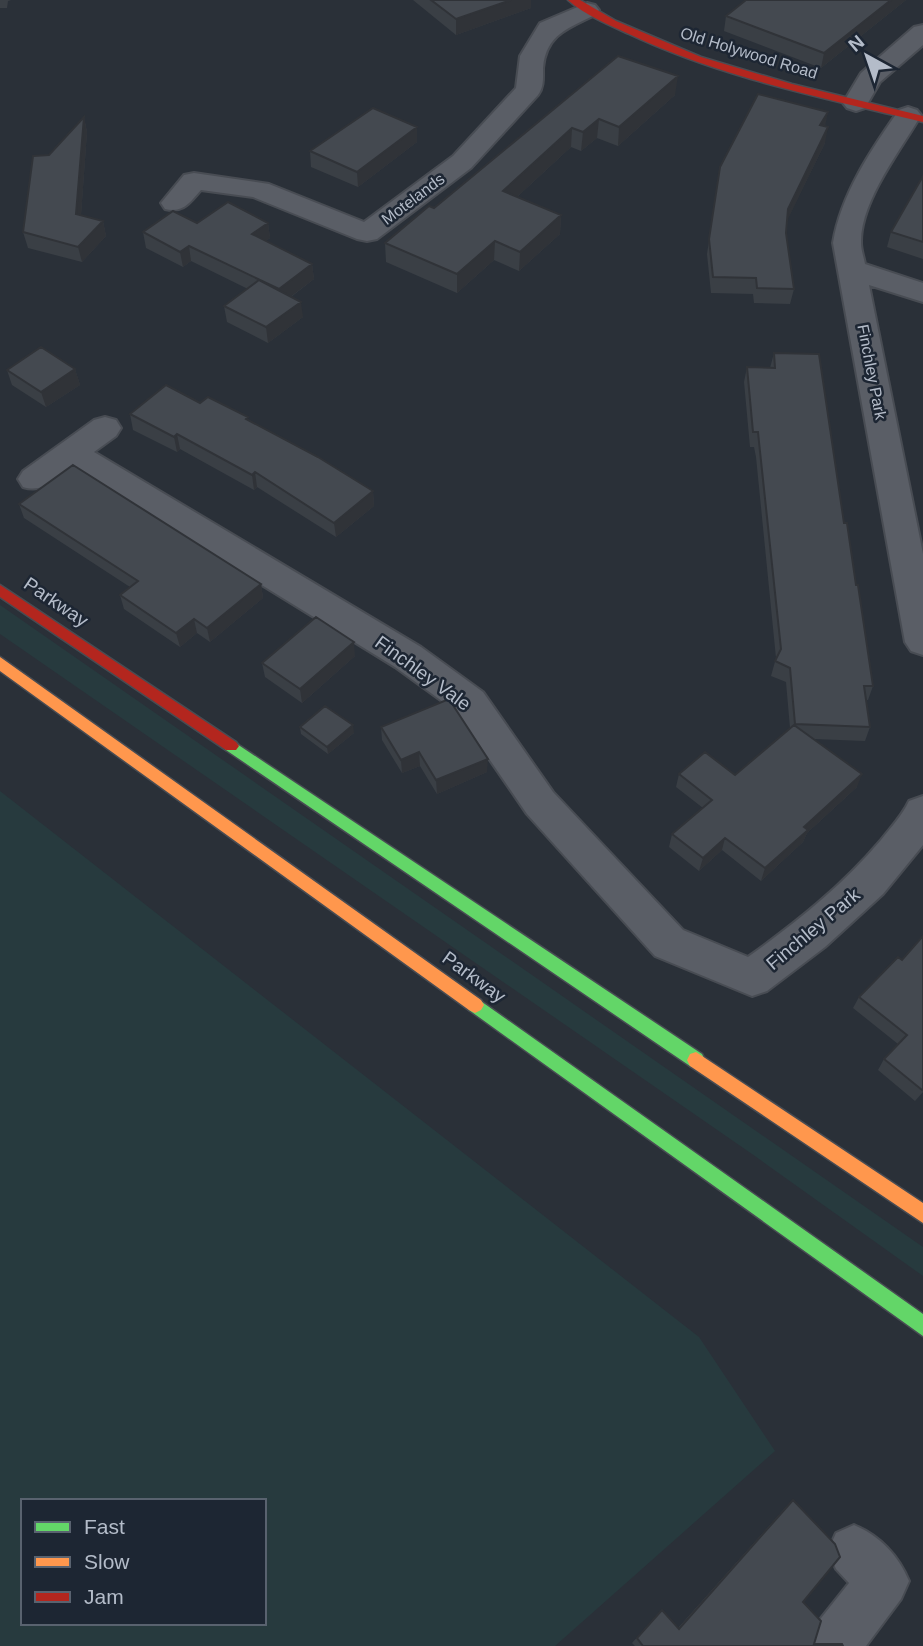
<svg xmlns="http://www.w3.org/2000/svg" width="923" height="1646" font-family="Helvetica,sans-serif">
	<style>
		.green { fill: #273a3e; fill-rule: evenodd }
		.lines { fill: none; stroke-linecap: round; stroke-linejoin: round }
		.street-casing { stroke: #484c53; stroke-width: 4 }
		.fast-casing { stroke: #484c53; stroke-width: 3 }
		.slow-casing { stroke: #484c53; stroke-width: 3 }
		.jam-casing { stroke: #484c53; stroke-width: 3 }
		.street { fill: #5a5e66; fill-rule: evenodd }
		.fast { fill: #63d668; fill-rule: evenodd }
		.slow { fill: #ff974d; fill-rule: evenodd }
		.jam { fill: #b3261e; fill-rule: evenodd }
		.wall { fill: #3a3f45 }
		.shaded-wall { fill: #303338 }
		.building { fill: #444950; stroke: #303338; stroke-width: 2 }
		.labels { text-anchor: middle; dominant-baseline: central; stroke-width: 5; stroke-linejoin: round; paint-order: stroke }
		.far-street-label { font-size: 16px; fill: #b4bcc9; stroke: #1d2633 }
		.street-label { font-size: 19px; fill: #b4bcc9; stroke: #1d2633 }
	</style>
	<rect width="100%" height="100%" fill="#2a3038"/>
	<path class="green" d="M0 605 923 1247V1276L752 1154 0 634Z
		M0 791 699 1337 775 1451 555 1646H0ZM23 1501H264V1623H23Z"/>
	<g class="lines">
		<g class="street-casing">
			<path id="street" d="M587 3 595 5 599 10 595 15C569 28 546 34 543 68 543 78 544 87 538 95L471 168 377 239 367 241 357 239 253 197 201 190C189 203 184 213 165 209L161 203 184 175 194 173 269 184 364 222 453 156 516 88 520 56 540 23Z
				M923 25V45L880 82 865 108 856 111 847 108 843 103 861 73 914 27Z
				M908 107 917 110 921 115C901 150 860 201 861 243 861 250 864 258 865 264L923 283V302L869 285 923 554V655L911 651 905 642 833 243C841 194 871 150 899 110Z
				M105 417 116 420 121 428 116 436 94 452 421 647 483 692 553 792 683 930 748 957C797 922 842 886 881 840 891 827 902 816 909 801L923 796V845L883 894 825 947 767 991 752 996 655 956 527 814 457 712 395 667 72 468C56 480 43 493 23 487L18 479 23 471 94 420Z
				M854 1525C880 1536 898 1555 909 1581L901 1599 866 1646H806L814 1627 849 1583 836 1569 828 1551 836 1533Z"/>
		</g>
		<g class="fast-casing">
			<path id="fast" d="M231 740 702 1054 705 1060 702 1066 696 1068 690 1066 226 750 223 746 226 742Z
				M475 997 923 1314V1336L469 1010 466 1005 469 1000Z"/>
		</g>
		<g class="slow-casing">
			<path id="slow" d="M0 657 481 1000 484 1005 481 1010 475 1013 469 1010 0 671Z
				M696 1052 923 1203V1223L690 1066 687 1060 690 1054Z"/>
		</g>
		<g class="jam-casing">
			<path id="jam" d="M568 0H580L616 21 701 57 792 84 923 116V122C824 98 722 78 629 34 609 25 585 15 568 0Z
				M0 585 236 742 239 746 236 750H226L0 597Z"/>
		</g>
		<use href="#street" class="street"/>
		<use href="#fast" class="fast"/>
		<use href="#slow" class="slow"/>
		<use href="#jam" class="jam"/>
	</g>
	<path class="wall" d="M0 0H11L8 1 7 8H0Z
		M413 0H531V8L456 35Z
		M906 0 821 68 724 31 726 16Z
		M618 56 675 95 618 146 597 138 581 151 571 147 517 197 561 215 560 234 519 271 494 260 457 293 386 262 385 243 434 208Z
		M84 117 87 132 81 215 103 221 106 236 82 262 28 248 23 232 49 155Z
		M825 126V143L787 220 786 233 794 289 790 304 754 303 753 294 711 293 707 254 720 167Z
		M417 127V142L358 187 311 167 310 151Z
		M923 176V259L887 247 891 232Z
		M197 223H268L270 238 266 241 312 264 314 279 291 297 303 317 268 343 227 322 224 306 248 289 191 261 183 267 146 248 143 232Z
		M774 353 844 523 873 686 868 700H866L870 727 865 741 814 739 857 787 807 833 803 842 761 881 722 850 699 871 669 847 672 834 703 808 676 787 679 774 735 775 790 728 786 682 771 676 776 658 756 457 754 447H750L744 382 747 367 770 368Z
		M75 369 80 385 46 407 12 385 7 370Z
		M200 403 249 420 373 491 374 506 336 537 257 487 254 490 180 449 177 452 133 430 130 414Z
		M19 504 261 584 263 598 210 642 197 633 180 647 124 609 120 595 130 587 24 518Z
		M355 656 302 703 265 677 262 663Z
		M300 727 354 733 328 754 301 734Z
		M381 727 487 772 437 794 420 766 402 773 382 740Z
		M898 957 923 1092 915 1101 878 1070 884 1059 898 1044 853 1008 859 997Z
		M793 1500 803 1602 814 1644 843 1646H635L632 1643 657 1615 678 1628 785 1508Z"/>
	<path class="shaded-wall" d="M511 0H531V8L456 35V19Z
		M891 0H906L821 68 824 53Z
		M678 76 675 95 618 146 619 127Z
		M828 112 825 127 820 125Z
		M84 117 87 132 80 229 76 214Z
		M599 119 597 138 581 151 583 132Z
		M417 127V142L358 187 357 172Z
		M828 127 825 143 785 225 788 209Z
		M572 128 571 147 503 210V191Z
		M561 215 560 234 519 271 520 252Z
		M103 221 106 236 82 262 78 247Z
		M268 223 270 238 254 250 252 234Z
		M495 241 494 260 457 293V274Z
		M189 246 191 261 183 267 180 252Z
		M312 264 314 279 281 304 279 289Z
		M301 302 303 317 268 343 266 327Z
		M75 369 80 385 46 407 41 392Z
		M177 434 180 449 177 452 174 437Z
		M255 472 257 487 254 490 252 475Z
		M373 491 374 506 336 537 334 523Z
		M261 584 263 598 210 642 207 628Z
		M194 619 197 633 180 647 176 633Z
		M354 642 355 656 302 703 300 689Z
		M353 725 354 733 328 754 327 747Z
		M419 752 420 766 402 773 401 760Z
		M488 759 487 772 437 794 436 780Z
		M862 774 857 787 807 833 803 842 761 881 765 868 804 827Z
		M725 838 722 850 699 871 703 858Z"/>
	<path class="building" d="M431 0H511L456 19Z
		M746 0H891L824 53 726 16Z
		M618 56 678 76 619 127 599 119 583 132 572 128 503 191 561 215 520 252 495 241 457 274 385 243 429 206 434 208Z
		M758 94 828 112 820 125 828 127 788 209 786 233 794 289 757 288 756 278 713 277 709 239 720 167Z
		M373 108 417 127 357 172 310 151Z
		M84 117 76 214 103 221 78 247 23 232 33 156 49 155Z
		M923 176V242L891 232Z
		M228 202 268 223 252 234 312 264 279 289 189 246 180 252 143 232 173 211 197 223Z
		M259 280 301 302 266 327 224 306Z
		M41 347 75 369 41 392 7 370Z
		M774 353 819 354 844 523H847L856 585H858L873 686H864L870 727 795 724 790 668 775 661 781 649 759 442 758 432H753L747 367 775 368Z
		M166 385 200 403 208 397 248 417 246 419 318 457 373 491 334 523 255 472 252 475 177 434 174 437 130 414Z
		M73 465 261 584 207 628 194 619 176 633 120 595 138 581 19 504Z
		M316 617 354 642 300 689 262 663Z
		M449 699 488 759 436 780 419 752 401 760 381 727Z
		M325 706 353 725 327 747 300 727Z
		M794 725 862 774 804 827 808 830 765 868 725 838 703 858 672 834 712 800 679 774 705 752 735 775Z
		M923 936V1089L922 1090 884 1059 907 1035 859 997 898 957 902 960Z
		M793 1500 835 1544 840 1557 803 1602 821 1621 814 1644H842L843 1646H643L637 1638 662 1610 679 1629Z"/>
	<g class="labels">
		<g class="far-street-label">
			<text transform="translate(749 53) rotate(17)">Old Holywood Road</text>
			<text transform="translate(413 199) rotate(-37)">Motelands</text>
			<text transform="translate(872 372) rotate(79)">Finchley Park</text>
		</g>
		<g class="street-label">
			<text transform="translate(56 602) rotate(34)">Parkway</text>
			<text transform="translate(423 673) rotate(36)">Finchley Vale</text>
			<text transform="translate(813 929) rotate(-40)">Finchley Park</text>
			<text transform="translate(474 977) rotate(36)">Parkway</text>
		</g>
	</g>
	<rect x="21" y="1499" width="245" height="126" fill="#1d2633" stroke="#59626f" stroke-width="2"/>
	<rect x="35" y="1522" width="35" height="10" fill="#63d668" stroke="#59626f" stroke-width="2"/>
	<text x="84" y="1534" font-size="21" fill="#b4bcc9">Fast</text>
	<rect x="35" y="1557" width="35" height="10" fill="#ff974d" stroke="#59626f" stroke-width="2"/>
	<text x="84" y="1569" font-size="21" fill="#b4bcc9">Slow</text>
	<rect x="35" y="1592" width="35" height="10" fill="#b3261e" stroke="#59626f" stroke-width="2"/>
	<text x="84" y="1604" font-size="21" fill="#b4bcc9">Jam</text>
	<g transform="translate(867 56) rotate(320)" stroke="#1d2633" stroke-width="5" paint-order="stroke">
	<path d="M0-5L12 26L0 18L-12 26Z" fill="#b4bcc9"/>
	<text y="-10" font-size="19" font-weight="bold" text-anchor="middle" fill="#b4bcc9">N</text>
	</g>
</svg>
